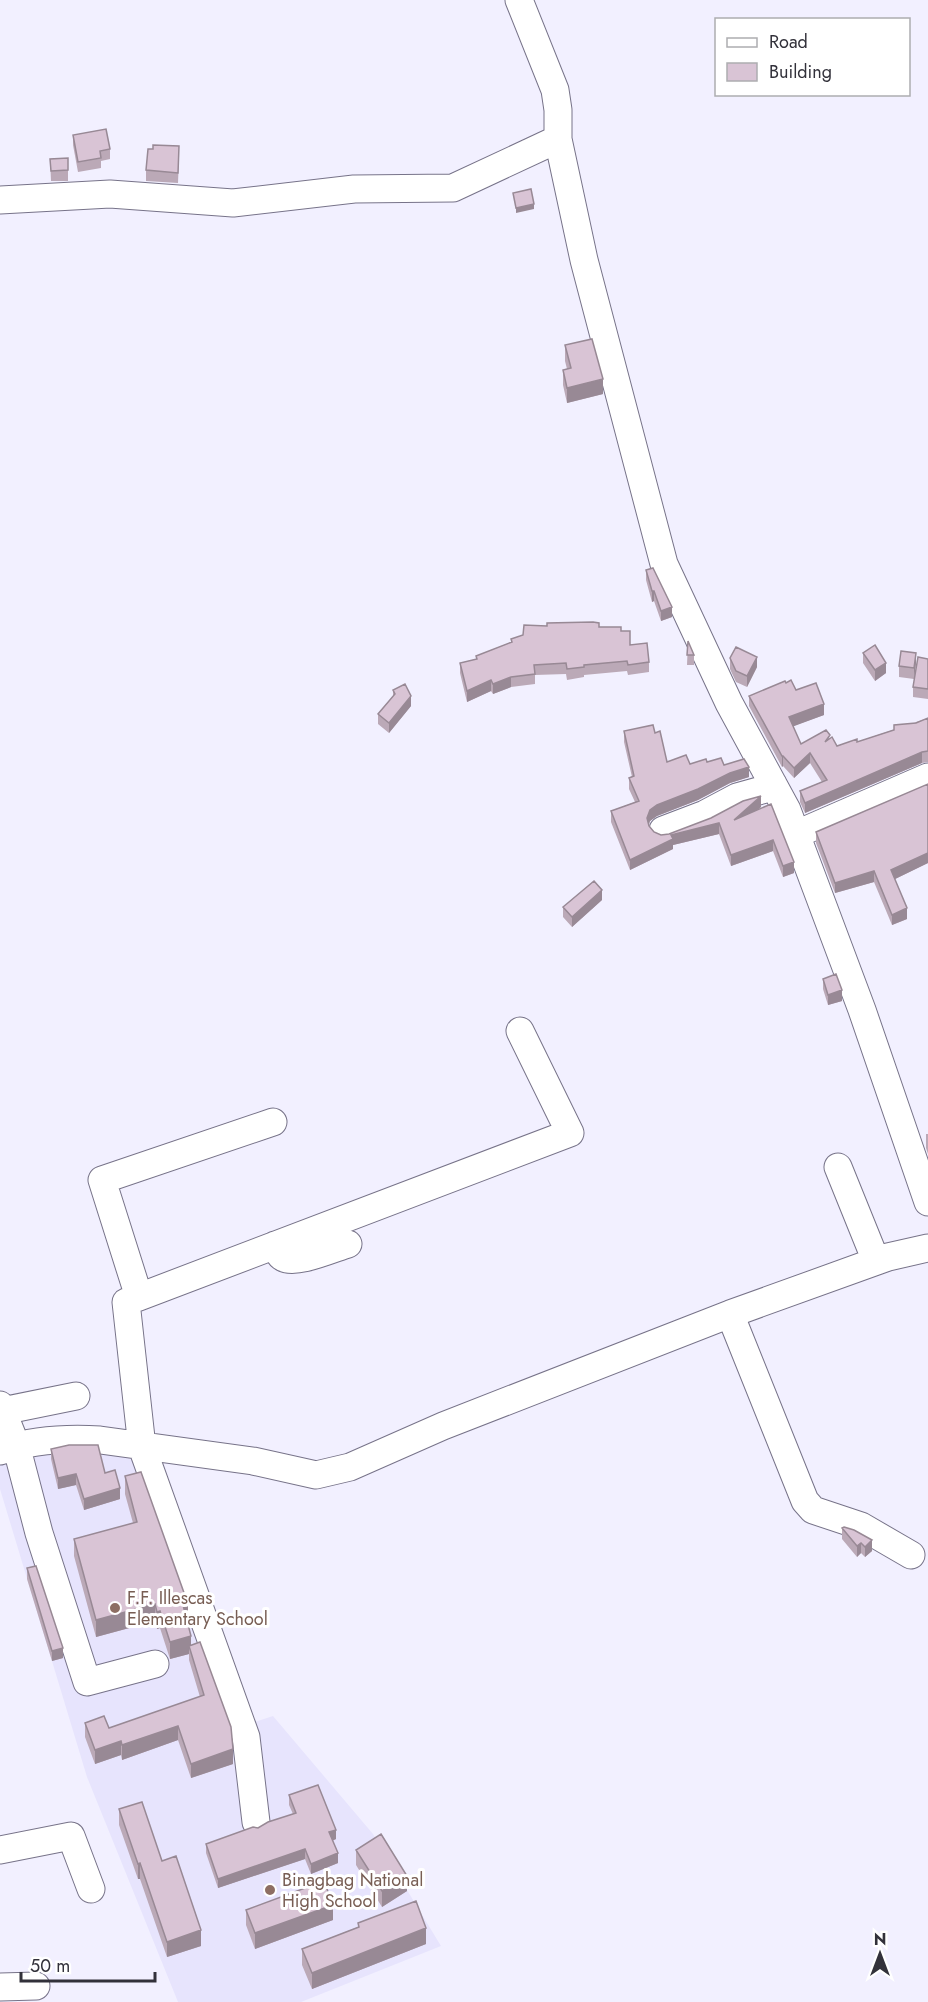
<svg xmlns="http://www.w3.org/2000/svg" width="928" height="2002" font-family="Jost,sans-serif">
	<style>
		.built { fill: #e7e4fd }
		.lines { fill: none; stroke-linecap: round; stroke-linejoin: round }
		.minor-casing { stroke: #777389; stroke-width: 29 }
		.minor { stroke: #fff; stroke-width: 27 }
		.wall { fill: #bba9b7 }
		.shaded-wall { fill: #988995 }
		.building { fill: #d9c4d5; stroke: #988995; stroke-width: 1.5 }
		.education-dot { fill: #8d6e63; stroke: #fff; stroke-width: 2 }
		.labels { text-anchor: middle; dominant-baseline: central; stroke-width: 6; stroke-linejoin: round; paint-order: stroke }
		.education-label { font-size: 18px; fill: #785e54; stroke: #fff; text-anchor: start }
	</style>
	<rect width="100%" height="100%" fill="#f2f0ff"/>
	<path class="built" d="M82 1445 135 1452 240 1727 273 1716 373 1834 441 1946 301 2002H178L87 1777 0 1489V1460Z"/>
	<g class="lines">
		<g class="minor-casing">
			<path id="minor" d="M519 0 555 90 558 110V139L584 260 664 564 729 703 787 810 862 1010 928 1202
				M0 200 110 194 233 203 354 189 453 188 558 139
				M663 830 705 814 737 797 769 788 773 784
				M797 834 928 777
				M838 1167 876 1261
				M275 1245C277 1250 278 1254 282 1257 294 1266 334 1248 348 1244
				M139 1297 102 1180 273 1122
				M730 1314 805 1501 813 1510 861 1526 911 1555
				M0 1405 16 1445 39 1533 87 1682 155 1664
				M2 1411 76 1396
				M0 1451C31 1440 67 1438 100 1440L253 1461 316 1475 350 1467 443 1426 730 1314 888 1257 928 1248
				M256 1822 246 1737 142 1447 126 1302 570 1133 520 1031
				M0 1850 71 1836 91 1889
				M0 1987 36 1986"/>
		</g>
		<use href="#minor" class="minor"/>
	</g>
	<path class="wall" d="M73 135 110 149V159L101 161V168L78 172 73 145Z
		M179 157 178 183 146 181V170Z
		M68 158V181H51L50 159Z
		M565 345 603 394 567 403 563 385V370L567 369 565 361Z
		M646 570 672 617 661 621 654 601 652 602 646 580Z
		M599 627 621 631 630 645 649 662V672L628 675 627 671 584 675V677L567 680 566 674 535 675V684L511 687 493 694 491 691 467 702 460 673V663L476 659V656L511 642V639Z
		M688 641 694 655V665H687Z
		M863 653 886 673 875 681 863 663Z
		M730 658 757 667 747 687 736 682 730 669Z
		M928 659V699L913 697V687Z
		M916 663 914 679 899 677V666Z
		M786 683 796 690 824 715 793 726 801 744 830 738 837 746 857 742 928 718V762L922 763 805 813 800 802V791L822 782 810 763 794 778 783 766 782 767 749 706V696Z
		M393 690 411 706 389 733 378 724V714L393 696Z
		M624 731 655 733 667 762 690 764 707 762 724 765 749 777 730 783 698 800 657 816 650 821 649 825 654 832 661 835 669 834 761 807 757 810 794 873 783 877 773 851 731 866 719 834 673 845V849L630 870 611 822V811L635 802 629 789V778L632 777 624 742Z
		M928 784V863L895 879 907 919 892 925 874 882 835 893 816 843V832Z
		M602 900 572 927 563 917V907Z
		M823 979 842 1001 828 1005 823 989Z
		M926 1134H928V1154L926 1148Z
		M51 1449 105 1473 120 1499 84 1510 76 1485 58 1489 51 1459Z
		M125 1476 188 1621 191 1645 233 1764 191 1778 178 1740 122 1760 121 1755 95 1764 85 1737V1723L109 1728 200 1697 189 1660V1654L170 1659 160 1628 157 1629 155 1621 96 1637 74 1556V1539L133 1523 125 1494Z
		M842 1528 872 1551 865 1557 861 1553 857 1557 842 1539Z
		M27 1568 63 1658 52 1661 27 1579Z
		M289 1795 336 1839 332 1841 338 1863 311 1874 305 1859 218 1888 206 1853V1844L258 1828 293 1814 289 1805Z
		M119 1809 162 1861 201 1946 167 1957 140 1879H138L119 1825Z
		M356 1850 407 1891 382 1907 356 1865Z
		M246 1910 333 1920 255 1949 246 1925Z
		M358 1923 426 1944 312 1989 302 1965V1949L358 1927Z"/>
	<path class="shaded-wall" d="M534 204V209L516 213V208Z
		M603 379V394L567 403V388Z
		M652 591H654V601L652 602Z
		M672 607V617L661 621V611Z
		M916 653V663L914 679V668Z
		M757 657V667L747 687V676Z
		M886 663V673L875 681V670Z
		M511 677V687L493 694V684Z
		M491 680V691L467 702V691Z
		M411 696V706L389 733V723Z
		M824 704V715L789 728V717Z
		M922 752V763L805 813V803Z
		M810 753V763L794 778V768Z
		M782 756H783V766L782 767Z
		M749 767V777L730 783 698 800 657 816 650 821 647 828V818L650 810 657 805 730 773Z
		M761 796V807L734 831V820Z
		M719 823V834L673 845V849L630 870V860L671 835Z
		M773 840V851L731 866V855Z
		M928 853V863L891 881V870Z
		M794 862V873L783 877V866Z
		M874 871V882L835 893V883Z
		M602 890V900L572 927V917Z
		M907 908V919L892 925V915Z
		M842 990V1001L828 1005V995Z
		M76 1474V1485L58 1489V1478Z
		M120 1488V1499L84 1510V1499Z
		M872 1540V1551L865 1557V1547Z
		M861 1543V1553L857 1557V1546Z
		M155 1604V1621L96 1637V1620Z
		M188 1604V1621L183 1605Z
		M160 1611V1628L157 1629V1612Z
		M191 1636V1653L189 1646V1654L170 1659V1642Z
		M63 1648V1658L52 1661V1651Z
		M178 1726V1740L122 1760V1745Z
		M121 1741V1755L95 1764V1750Z
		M233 1749V1764L191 1778V1764Z
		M336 1830V1839L329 1842V1832Z
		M305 1849V1859L218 1888V1879Z
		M338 1853V1863L311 1874V1864Z
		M140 1863V1879H138V1864Z
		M407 1876V1891L382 1907V1891Z
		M333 1905V1920L255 1949V1933Z
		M426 1928V1944L312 1989V1973Z
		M201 1930V1946L167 1957V1942Z"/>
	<path class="building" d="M106 129 110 149 100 151 101 158 78 162 73 135Z
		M153 145 179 146 178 173 146 170 148 149H153Z
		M68 158V170L51 171 50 159Z
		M531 189 534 204 516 208 513 193Z
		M592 339 603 379 567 388 563 370 571 368 565 345Z
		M653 568 672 607 661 611 654 591H652L646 570Z
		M593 622 599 623V627H621V631H630V645L647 643 649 662 628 665 627 661 584 665V667L567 669 566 663 534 665 535 674 511 677 493 684 491 680 467 691 460 663 477 659 476 656 512 642 511 639 523 635 524 625 547 626V623Z
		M688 641 694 655H687Z
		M875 645 886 663 875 670 863 653Z
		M736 647 757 657 747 676 736 671 730 658Z
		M901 651 916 653 914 668 899 666Z
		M918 657 928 659V689L913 687Z
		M791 680 796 690 816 683 824 704 789 717 801 744 826 730 830 735 825 742 832 737 837 746 857 739V742L894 730V725L916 723 928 718V751L922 752 805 803 800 791 827 780 810 753 794 768 783 756H782L749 696 785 681 786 683Z
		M405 684 411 696 389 723 378 714 395 694 393 690Z
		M653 725 655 733 660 731 667 762 686 755 690 764 706 759 707 762 721 758 724 765 744 759 749 767 730 773 698 789 657 805 650 810 647 818 649 826 654 832 661 835 669 834 711 818 743 801 761 796 734 820 771 804 794 862 783 866 773 840 731 855 719 823 671 835 673 839 630 860 611 811 639 801 629 778 634 776 624 731Z
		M928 784V853L891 870 907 908 892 915 874 871 835 883 816 832Z
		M594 881 602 890 572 917 563 907Z
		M836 974 842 990 828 995 823 979Z
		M69 1445H98L105 1473 115 1470 120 1488 84 1499 76 1474 58 1478 51 1449Z
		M141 1472 188 1604 183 1605 191 1636 170 1642 160 1611 157 1612 155 1604 96 1620 74 1539 137 1522 125 1476Z
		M844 1527 854 1530 872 1540 865 1547 861 1543 857 1546 842 1528Z
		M36 1566 63 1648 52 1651 27 1568Z
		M200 1642 231 1727 233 1749 191 1764 178 1726 122 1745 121 1741 95 1750 85 1723 104 1716 109 1728 204 1695 189 1646Z
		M318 1785 336 1830 329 1832 338 1853 311 1864 305 1849 218 1879 206 1844 253 1827 258 1828 268 1822 296 1813 289 1795Z
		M142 1802 162 1861 176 1856 201 1930 167 1942 140 1863 138 1864 119 1809Z
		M381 1834 407 1876 382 1891 356 1850Z
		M324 1881 333 1905 255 1933 246 1910Z
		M416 1901 426 1928 312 1973 302 1949 359 1927 358 1923Z"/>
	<g class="education-dot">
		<circle cx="115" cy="1608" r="6"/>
		<circle cx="270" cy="1890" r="6"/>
	</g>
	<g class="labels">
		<g class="education-label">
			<text x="127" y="1598">F.F. Illescas<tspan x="127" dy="21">Elementary School</tspan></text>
			<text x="282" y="1880">Binagbag National<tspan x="282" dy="21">High School</tspan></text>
		</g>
	</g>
	<rect x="715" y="18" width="195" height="78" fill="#ffffff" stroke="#adadb0" stroke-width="1.5"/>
	<rect x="727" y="38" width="30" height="9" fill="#ffffff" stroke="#adadb0" stroke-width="1.5"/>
	<text x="769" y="48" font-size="18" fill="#32313a">Road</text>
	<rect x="727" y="63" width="30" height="18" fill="#d9c4d5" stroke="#adadb0" stroke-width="1.5"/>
	<text x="769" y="78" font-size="18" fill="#32313a">Building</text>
	<g transform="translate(880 1954)" stroke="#ffffff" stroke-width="4.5" paint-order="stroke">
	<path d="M0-4.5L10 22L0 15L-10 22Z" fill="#32313a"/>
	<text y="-9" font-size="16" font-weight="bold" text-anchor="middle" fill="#32313a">N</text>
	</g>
	<path d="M21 1972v9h134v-9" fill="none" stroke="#32313a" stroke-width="3"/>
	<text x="30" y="1972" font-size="18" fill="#32313a" stroke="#ffffff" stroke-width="4.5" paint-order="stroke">50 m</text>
</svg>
